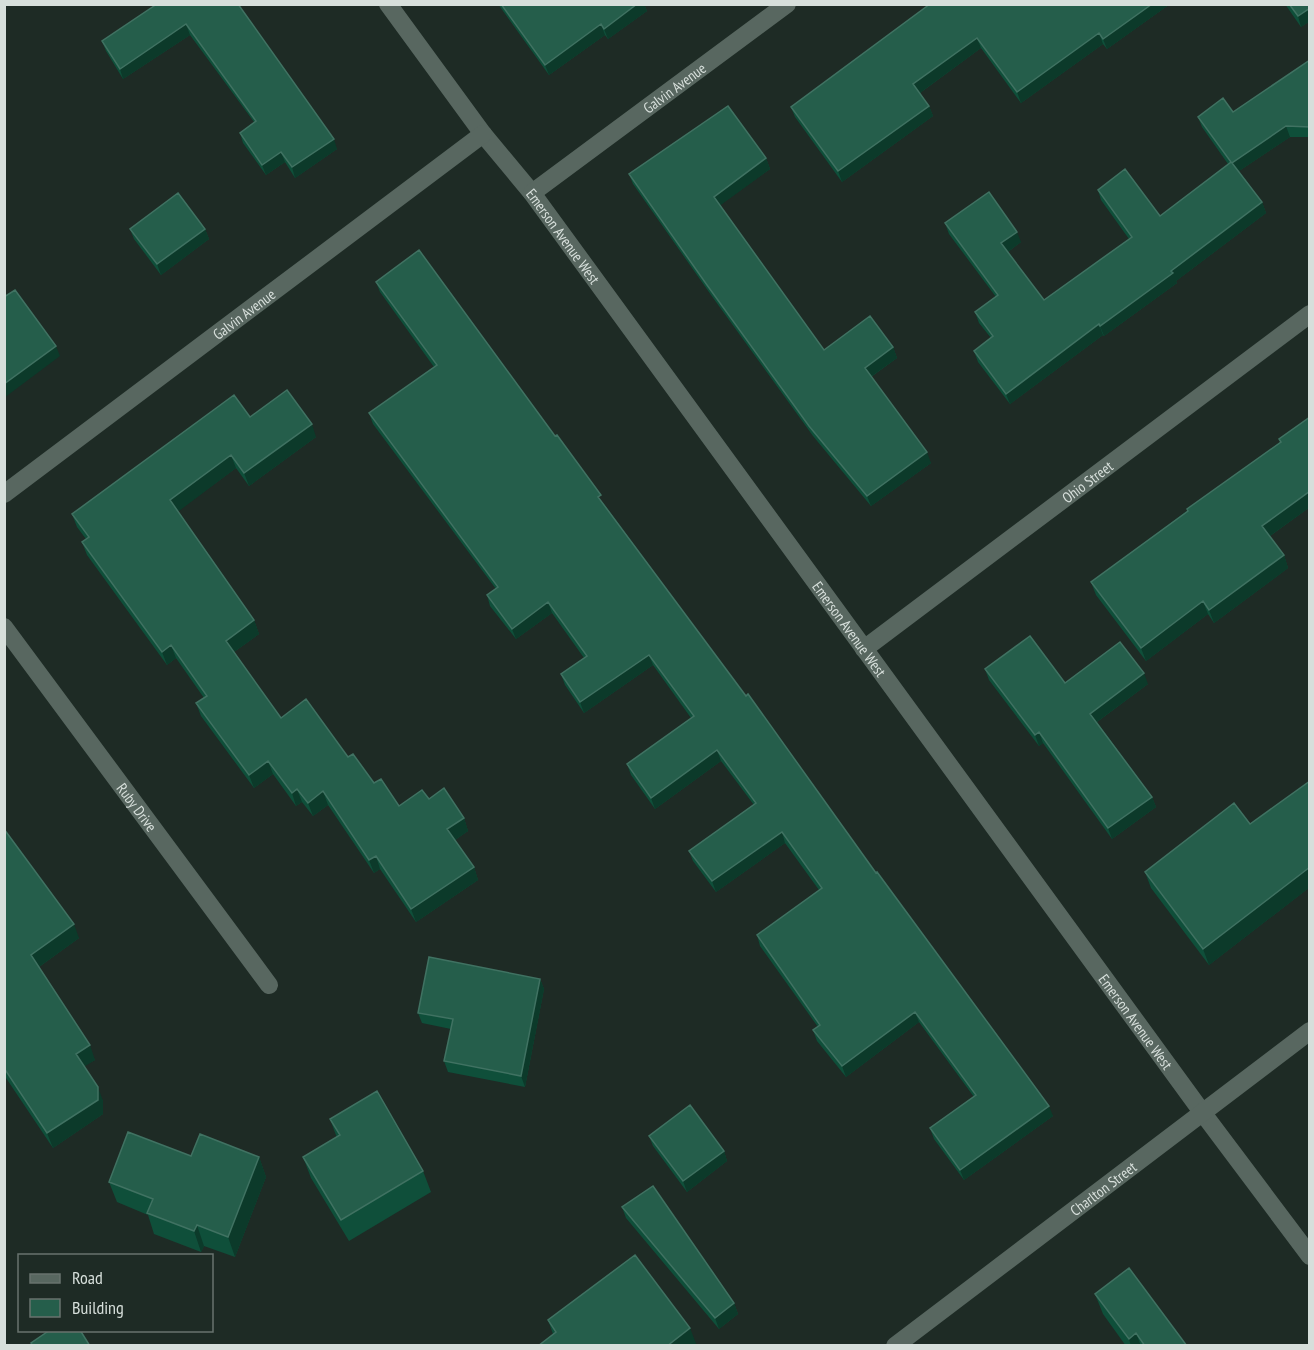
<svg xmlns="http://www.w3.org/2000/svg" width="1314" height="1350" font-family="'PT Sans Narrow',sans-serif">
	<style>
		.lines { fill: none; stroke-linecap: round; stroke-linejoin: round }
		.minor { stroke: #586760; stroke-width: 18 }
		.wall { fill: #0f4f3a }
		.shaded-wall { fill: #0c3a2a }
		.building { fill: #255e4b; stroke: #407262; stroke-width: 1.5 }
		.labels { text-anchor: middle; dominant-baseline: central; stroke-width: 4.5; stroke-linejoin: round; paint-order: stroke }
		.street-label { font-size: 15px; fill: #d7dfdb; stroke: #1e2b25 }
	</style>
	<rect width="100%" height="100%" fill="#1e2b25"/>
	<g class="lines">
		<g class="minor">
			<path id="s1" d="M388 4 483 134 532 193 1202 1112 1310 1256"/>
			<path id="s2" d="M532 193 787 4"/>
			<path id="s3" d="M4 494 483 134"/>
			<path id="s4" d="M4 627 269 985"/>
			<path id="s5" d="M864 649 1310 314"/>
			<path id="s6" d="M895 1346 1310 1031"/>
		</g>
	</g>
	<path class="wall" d="M238 4 337 149 295 178 285 162 266 175 243 143 240 133 254 122 190 35 123 79 106 51 102 41Z
		M498 4H644L647 11 608 39 605 35 549 75Z
		M930 4H1170L1107 49 1103 44 1021 103 981 48 920 93 929 106 933 116 842 182 795 117 791 107Z
		M1285 4H1310V21L1301 27Z
		M1310 60V137H1290L1239 171 1262 202 1266 213 1176 281 1177 283 1104 336 1103 335 1010 404 978 362 974 351 991 338 979 323 975 312 996 297 949 234 945 223 1021 242 1008 252 1044 300 1129 239 1101 200 1098 190 1160 216 1228 164 1202 127 1198 117 1233 112Z
		M766 158 770 169 720 205 824 350 893 347 897 358 871 377 931 463 871 506 813 436 711 295 633 184 629 174Z
		M130 229H205L209 239 161 275 134 239Z
		M376 282 604 504 876 873 1053 1116 964 1180 934 1139 930 1128 974 1097 919 1022 846 1077 817 1041 813 1030 818 1027 760 946 757 935 819 890 785 843 716 892 693 861 689 851 754 805 721 761 655 809 631 775 627 764 691 718 653 665 584 713 565 685 561 674 584 658 552 613 516 639 490 606 487 595 496 589 373 424 369 413 434 367 380 292Z
		M250 417 316 437 249 486 236 468 178 511 254 620 259 634 234 652 281 718 348 757 399 806 429 799 464 818 468 831 455 840 474 867 478 880 416 922 380 869 374 873 328 805 313 816 302 802 296 806 273 774 254 788 201 716 196 703 204 698 176 658 167 665 87 555 82 542 86 539 77 527 72 514Z
		M1310 417V507L1270 536 1284 555 1288 568 1214 623 1208 614 1146 661 1096 595 1091 582 1280 442 1279 439Z
		M985 669 1065 683 1148 684 1097 722 1152 797 1156 807 1112 839 1043 743 1039 746 989 680Z
		M1250 824 1310 887 1209 965 1151 888 1145 872Z
		M4 829 79 938 39 967 95 1060 84 1066 103 1101V1114L53 1148 4 1075Z
		M540 979 544 989 525 1087 448 1072 444 1061 451 1029 422 1023 418 1013Z
		M330 1119 423 1171 431 1192 349 1241 311 1178 303 1157 337 1138Z
		M649 1136 724 1151 727 1161 687 1192 653 1146Z
		M191 1156 259 1157 266 1177 235 1257 204 1246 201 1252 154 1234 148 1215 117 1202 109 1182Z
		M622 1207 734 1303 738 1314 719 1329 626 1218Z
		M1095 1294 1187 1346H1126L1103 1314Z
		M548 1320 697 1346 553 1334Z"/>
	<path class="shaded-wall" d="M637 4H644L647 11 608 39 604 29Z
		M1152 4H1170L1107 49 1103 39Z
		M1310 8V21L1301 27 1298 16Z
		M186 24 190 35 123 79 120 69Z
		M601 24 605 35 549 75 545 65Z
		M1099 33 1103 44 1021 103 1017 92Z
		M977 38 981 48 917 95 913 84Z
		M929 106 933 116 842 182 838 171Z
		M1286 126 1290 137 1236 173 1232 163Z
		M334 139 337 149 295 178 292 167Z
		M281 152 285 162 266 175 262 165Z
		M766 158 770 169 718 207 714 197Z
		M1262 202 1266 213 1176 281 1177 283 1104 336 1100 326Z
		M205 229 209 239 161 275 157 264Z
		M1017 232 1021 242 1005 254 1001 243Z
		M1099 324 1103 335 1010 404 1006 394Z
		M56 346 60 356 4 398V384Z
		M893 347 897 358 869 378 865 368Z
		M312 424 316 437 249 486 244 473Z
		M927 452 931 463 871 506 867 496Z
		M231 455 236 468 175 514 170 500Z
		M1310 491V507L1267 538 1262 526Z
		M1284 555 1288 568 1214 623 1209 610Z
		M1203 601 1208 614 1146 661 1141 648Z
		M548 602 552 613 516 639 512 629Z
		M254 620 259 634 231 654 226 641Z
		M171 645 176 658 167 665 162 652Z
		M649 655 653 665 584 713 580 702Z
		M1144 673 1148 684 1094 724 1090 714Z
		M1039 732 1043 743 1039 746 1035 735Z
		M717 750 721 761 655 809 651 798Z
		M268 761 273 774 254 788 249 775Z
		M297 789 302 802 296 806 292 793Z
		M323 791 328 805 313 816 308 803Z
		M1152 797 1156 807 1112 839 1108 828Z
		M464 818 468 831 452 842 447 829Z
		M782 832 785 843 716 892 712 881Z
		M376 856 380 869 374 873 369 860Z
		M474 867 478 880 416 922 411 909Z
		M1310 867V887L1209 965 1203 949Z
		M74 924 79 938 36 969 31 955Z
		M540 979 544 989 525 1087 521 1076Z
		M915 1012 919 1022 846 1077 842 1066Z
		M90 1045 95 1060 82 1068 76 1054Z
		M98 1087 103 1101V1114L53 1148 47 1133Z
		M1049 1106 1053 1116 964 1180 960 1170Z
		M724 1151 727 1161 687 1192 683 1181Z
		M259 1157 266 1177 235 1257 228 1237Z
		M197 1225 204 1246 201 1252 194 1231Z
		M734 1303 738 1314 719 1329 715 1318Z
		M690 1328 697 1346H667Z
		M1136 1333 1141 1346H1131L1129 1339Z"/>
	<path class="building" d="M157 4H238L334 139 292 167 281 152 262 165 240 133 256 121 186 24 120 69 102 41Z
		M501 4H637L604 29 601 24 545 65Z
		M930 4H1152L1103 39 1099 33 1017 92 977 38 913 84 929 106 838 171 791 107Z
		M1289 4H1310V8L1298 16Z
		M1310 60V127L1286 126 1232 163 1262 202 1171 271 1173 273 1100 326 1099 324 1006 394 974 351 993 336 975 312 998 295 945 223 989 192 1017 232 1001 243 1044 300 1132 237 1098 190 1125 169 1160 216 1231 162 1198 117 1223 98 1233 112Z
		M728 106 766 158 714 197 824 350 870 316 893 347 865 368 927 452 867 496 809 426 707 285 629 174Z
		M178 193 205 229 157 264 130 229Z
		M419 250 555 436 557 435 601 495 598 497 746 696 748 694 876 873 877 872 1049 1106 960 1170 930 1128 976 1095 915 1012 842 1066 813 1030 820 1025 757 935 822 888 782 832 712 881 689 851 756 803 717 750 651 798 627 764 694 716 649 655 580 702 561 674 587 656 548 602 512 629 487 595 498 587 369 413 437 365 376 282Z
		M15 290 56 346 4 384V297Z
		M287 390 312 424 244 473 231 455 170 500 254 620 226 641 281 718 306 699 348 757 353 754 374 783 381 779 399 806 422 790 429 799 444 788 464 818 447 829 474 867 411 909 376 856 369 860 323 791 308 803 297 789 292 793 268 761 249 775 196 703 207 696 171 645 162 652 82 542 89 537 72 514 234 395 250 417Z
		M1310 417V491L1262 526 1284 555 1209 610 1203 601 1141 648 1091 582 1188 511 1187 509 1281 442 1279 439Z
		M1030 636 1065 683 1120 642 1144 673 1090 714 1152 797 1108 828 1039 732 1035 735 985 669Z
		M1310 781V867L1203 949 1145 872 1234 803 1250 824Z
		M4 829 74 924 31 955 90 1045 76 1054 98 1087V1100L47 1133 4 1068V1041L5 1040 4 1039Z
		M429 957 540 979 521 1076 444 1061 453 1019 418 1013Z
		M377 1091 423 1171 341 1220 303 1157 340 1135 330 1119Z
		M690 1105 724 1151 683 1181 649 1136Z
		M128 1132 191 1156 200 1134 259 1157 228 1237 197 1225 194 1231 147 1213 153 1199 109 1182Z
		M653 1186 734 1303 715 1318 622 1207Z
		M635 1255 690 1328 667 1346H538L556 1332 548 1320Z
		M1129 1268 1187 1346H1145L1136 1333 1129 1339 1095 1294Z
		M50 1330H80L90 1346H33L31 1343Z"/>
	<g class="labels">
		<g class="street-label">
			<text stroke="none"><textPath href="#s2" startOffset="177">Galvin Avenue</textPath></text>
			<text stroke="none"><textPath href="#s1" startOffset="291">Emerson Avenue West</textPath></text>
			<text stroke="none"><textPath href="#s3" startOffset="300">Galvin Avenue</textPath></text>
			<text stroke="none"><textPath href="#s5" startOffset="279">Ohio Street</textPath></text>
			<text stroke="none"><textPath href="#s1" startOffset="777">Emerson Avenue West</textPath></text>
			<text stroke="none"><textPath href="#s4" startOffset="224">Ruby Drive</textPath></text>
			<text stroke="none"><textPath href="#s1" startOffset="1263">Emerson Avenue West</textPath></text>
			<text stroke="none"><textPath href="#s6" startOffset="261">Charlton Street</textPath></text>
		</g>
	</g>
	<rect width="1314" height="1350" fill="none" stroke="#d7dfdb" stroke-width="12"/>
	<rect x="18" y="1254" width="195" height="78" fill="#1e2b25" stroke="#68736e" stroke-width="1.5"/>
	<rect x="30" y="1274" width="30" height="9" fill="#586760" stroke="#68736e" stroke-width="1.5"/>
	<text x="72" y="1284" font-size="18" fill="#d7dfdb">Road</text>
	<rect x="30" y="1299" width="30" height="18" fill="#255e4b" stroke="#68736e" stroke-width="1.5"/>
	<text x="72" y="1314" font-size="18" fill="#d7dfdb">Building</text>
</svg>
